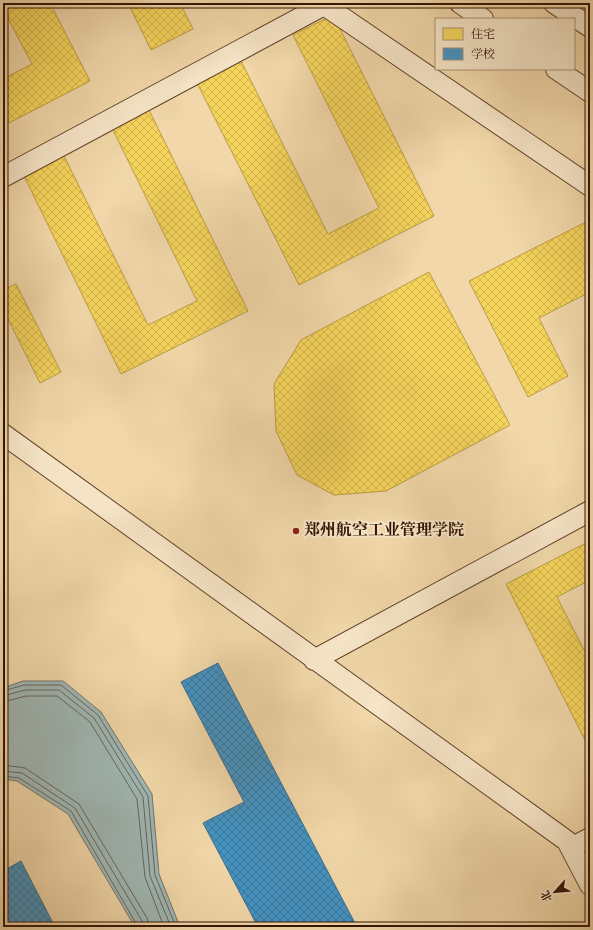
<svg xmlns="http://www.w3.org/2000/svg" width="593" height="930" font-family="'Sorts Mill Goudy','Noto Serif SC',serif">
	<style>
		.water { fill: #9fb7b4; stroke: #73756d }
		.homes { fill: url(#homes-cross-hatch); stroke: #bb9b41 }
		.schools { fill: url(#schools-cross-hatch); stroke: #3e6d89 }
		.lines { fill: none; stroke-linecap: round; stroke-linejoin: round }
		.shore { stroke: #68655c; stroke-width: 1 }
		.minor-casing { stroke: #62442c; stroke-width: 22 }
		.minor { stroke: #f6e5c7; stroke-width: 20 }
		.poi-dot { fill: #8f2418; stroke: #f6e5c7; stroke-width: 1.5 }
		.labels { text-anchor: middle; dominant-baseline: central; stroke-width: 4; stroke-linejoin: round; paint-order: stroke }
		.poi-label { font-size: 16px; font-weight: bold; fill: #321303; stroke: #f6e5c7; text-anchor: start }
	</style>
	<defs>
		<pattern id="homes-cross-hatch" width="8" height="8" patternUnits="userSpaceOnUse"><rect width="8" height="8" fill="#f6d55c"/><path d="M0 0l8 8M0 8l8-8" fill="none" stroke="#d3b64e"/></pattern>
		<pattern id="schools-cross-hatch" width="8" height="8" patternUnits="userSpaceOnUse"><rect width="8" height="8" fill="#4393c3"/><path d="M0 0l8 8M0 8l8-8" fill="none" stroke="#39779c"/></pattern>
	</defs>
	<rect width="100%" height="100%" fill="#f1d7a9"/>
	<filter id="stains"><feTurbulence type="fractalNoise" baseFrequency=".005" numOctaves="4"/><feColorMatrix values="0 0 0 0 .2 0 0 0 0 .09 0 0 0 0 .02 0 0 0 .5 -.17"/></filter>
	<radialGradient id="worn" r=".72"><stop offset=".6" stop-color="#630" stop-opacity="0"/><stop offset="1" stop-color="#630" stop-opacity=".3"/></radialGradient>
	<path class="water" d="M23 681H63L101 712 152 794 159 874 180 927H135L68 814 17 781 3 779V688Z"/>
	<path class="homes" d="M3 3H50L90 81 3 126V79L32 64 3 9Z
		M128 3H180L193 29 151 50Z
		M333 15 434 216 299 285 197 83 241 61 328 234 379 208 293 35Z
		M149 110 248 311 121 374 23 174 63 154 148 325 197 301 112 128Z
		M590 220V292L539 318 568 376 528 397 469 281Z
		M429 272 510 425 386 491 334 495 297 475 276 431 274 384 301 340Z
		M16 284 61 372 40 383 3 309V290Z
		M590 541V580L557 597 590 662V750L506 584Z"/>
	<path class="schools" d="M218 663 357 927H258L203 823 244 802 181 682Z
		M21 861 55 927H3V871Z"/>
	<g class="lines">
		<path class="shore" d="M3 691 24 685H61L98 715 148 796 155 875 176 927
			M3 696 25 690H59L94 718 143 797 150 876 171 927
			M3 702 26 696H57L90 722 137 799 145 877 164 927
			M3 765 25 768 79 804 147 918 149 927
			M3 771 22 773 75 808 142 921 143 927
			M3 776 19 778 71 811 138 927"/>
		<g class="minor-casing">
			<path id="minor" d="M321 3 590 186
				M460 3 483 19
				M554 3 590 27
				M556 69 590 92
				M3 177 324 5
				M3 434 567 841 590 885
				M314 660 590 511
				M571 848 590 838"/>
		</g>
		<use href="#minor" class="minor"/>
	</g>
	<circle class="poi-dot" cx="296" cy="531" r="4"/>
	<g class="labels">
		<g class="poi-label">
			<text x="304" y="531">郑州航空工业管理学院</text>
		</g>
	</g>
	<rect width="593" height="930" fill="none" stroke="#f1d7a9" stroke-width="16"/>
	<rect x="4" y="4" width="585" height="922" fill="none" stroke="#321303" stroke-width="2"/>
	<rect x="8" y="8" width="577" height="914" fill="none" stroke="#321303"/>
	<rect x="435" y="18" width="140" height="52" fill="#f6e5c7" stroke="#a89179"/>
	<rect x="443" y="28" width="20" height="12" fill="#f6d55c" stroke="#a89179"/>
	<text x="471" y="38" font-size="12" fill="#321303">住宅</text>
	<rect x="443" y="48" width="20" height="12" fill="#4393c3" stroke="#a89179"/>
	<text x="471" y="58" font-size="12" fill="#321303">学校</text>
	<g transform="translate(555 892) rotate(243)" stroke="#f6e5c7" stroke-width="3" paint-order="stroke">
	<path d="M0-3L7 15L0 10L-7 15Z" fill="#321303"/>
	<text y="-6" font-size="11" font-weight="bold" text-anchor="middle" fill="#321303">北</text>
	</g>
	<rect width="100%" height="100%" filter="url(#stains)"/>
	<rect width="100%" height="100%" fill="url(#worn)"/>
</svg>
